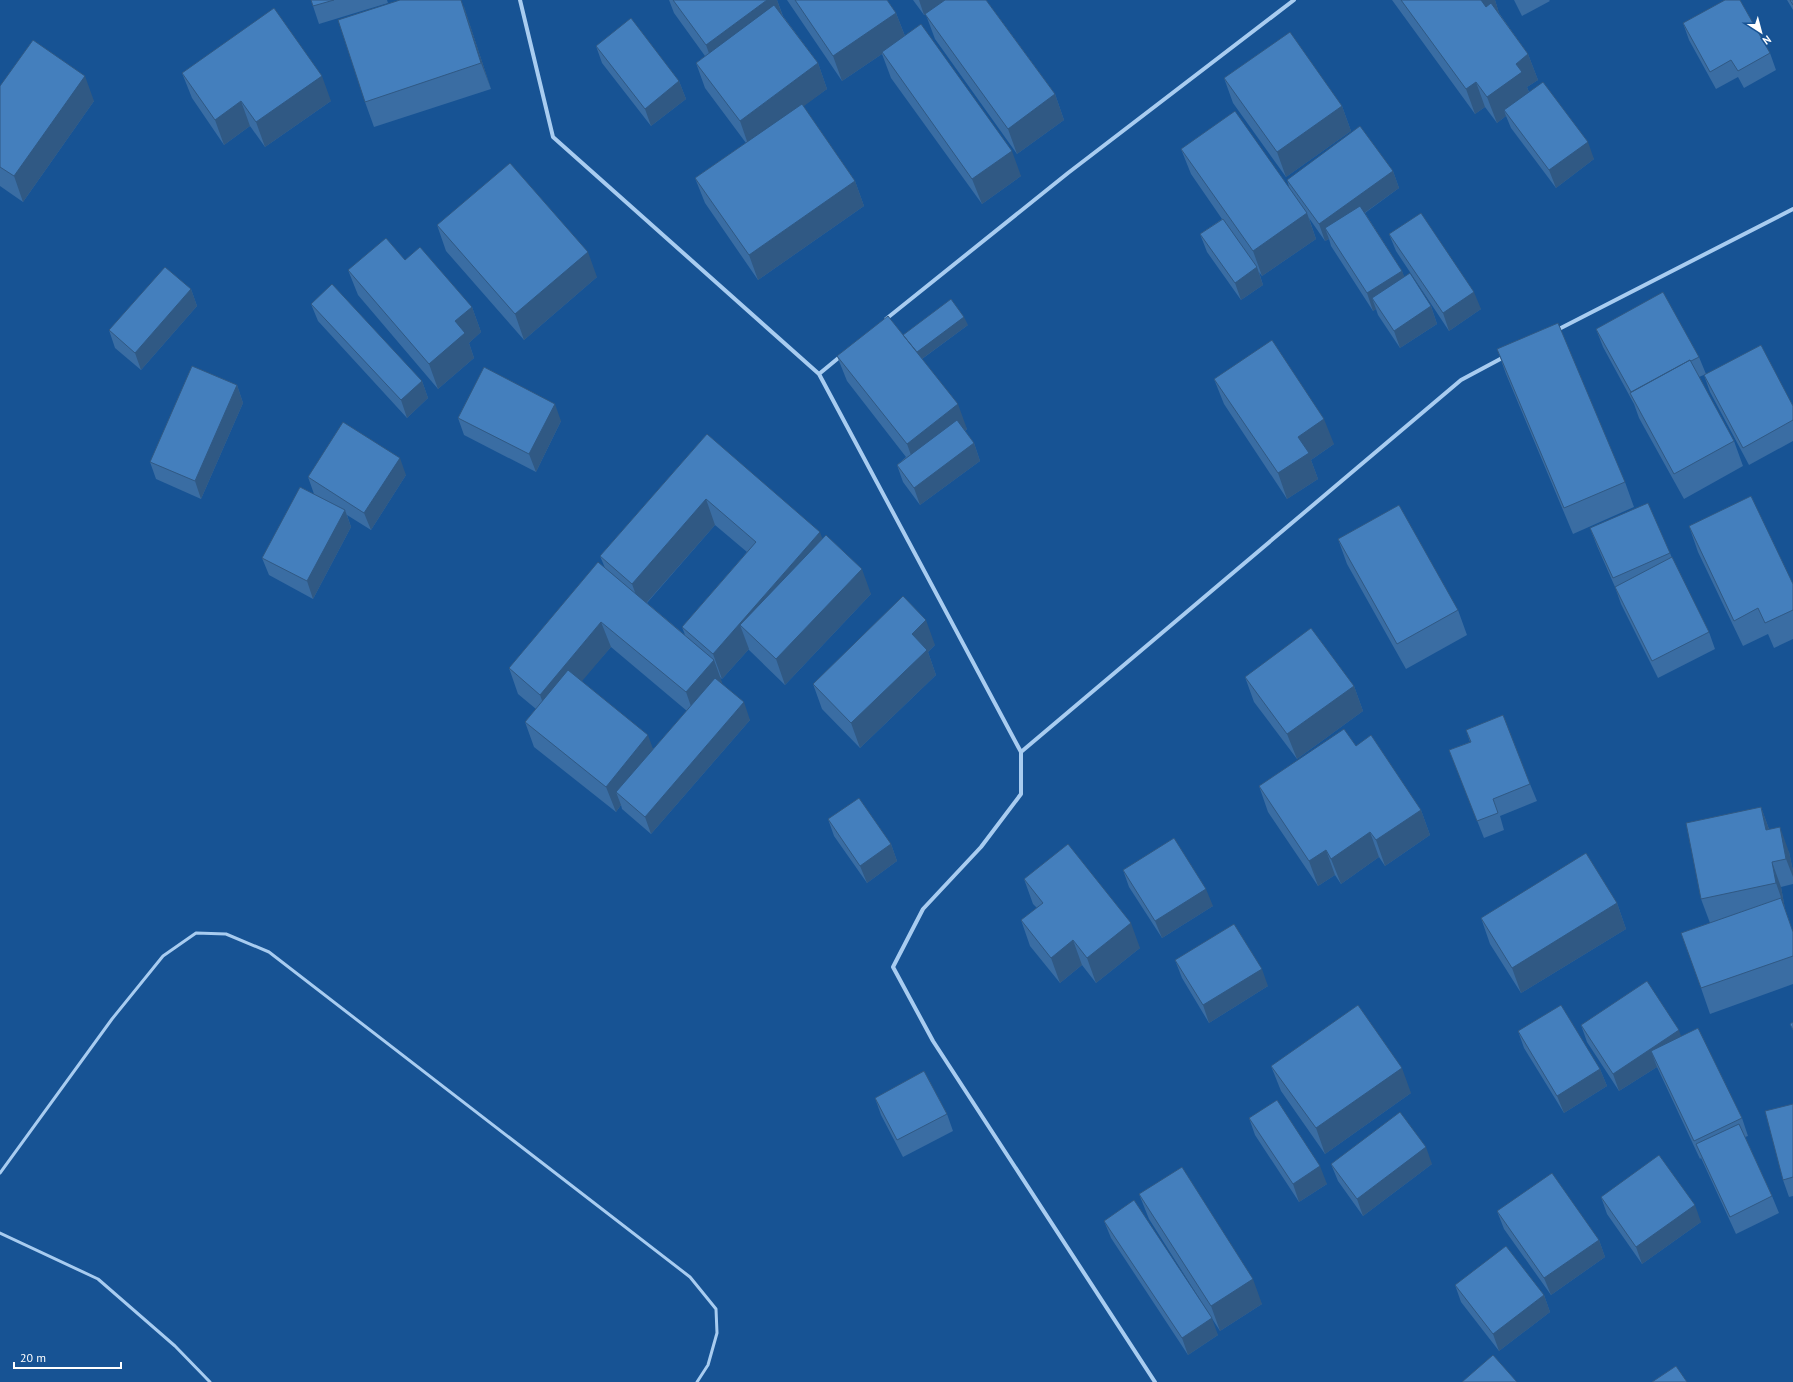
<svg xmlns="http://www.w3.org/2000/svg" width="1793" height="1382" font-family="'PT Sans',sans-serif">
	<style>
		.lines { fill: none; stroke-linecap: round; stroke-linejoin: round }
		.lane { stroke: #a8ccf0; stroke-width: 3 }
		.street { stroke: #a8ccf0; stroke-width: 4 }
		.wall { fill: #3a6da3; fill-rule: evenodd }
		.shaded-wall { fill: #305984 }
		.building { fill: #447fbd; stroke: #305984 }
	</style>
	<rect width="100%" height="100%" fill="#175394"/>
	<g class="lines">
		<path class="lane" d="M0 1173 112 1019 163 956 196 933 226 934 269 952 690 1277 716 1309 717 1333 708 1365 697 1382
			M0 1233 98 1279 175 1346 210 1382"/>
		<path class="street" d="M520 0 553 137 819 374 1021 752V794L981 847 923 909 893 967 933 1041 1155 1382
			M886 319 1068 173 1294 0
			M1557 330 1793 209
			M819 374 842 355
			M1021 752 1461 380 1504 357"/>
	</g>
	<path class="wall" d="M311 0H387L388 3 319 24Z
		M669 0H777L783 16 818 63 827 89 803 106 855 181 864 206 758 280 705 203 695 178 746 143 705 88 696 63 705 56 674 13Z
		M787 0H887L896 13 905 36 1021 176 982 204 891 78 882 54 842 81Z
		M913 0H986L1055 94 1064 120 1017 154 935 39 926 15H924Z
		M1392 0H1495L1499 13 1528 54 1538 80 1527 87 1529 92 1594 159 1556 188 1511 128 1506 116 1497 123 1485 107 1475 114Z
		M1514 0H1549L1550 1 1522 16Z
		M1787 0H1793V10Z
		M464 7 491 89 374 127 365 102Z
		M1683 23 1770 53 1776 70 1744 88 1738 77 1716 89 1689 40Z
		M596 46 679 81 686 99 651 126 602 63Z
		M182 73 331 101 265 147 250 126 224 145 192 98Z
		M1224 78 1342 106 1351 131 1286 177 1233 103Z
		M0 86 94 101 23 202 0 186Z
		M1181 149 1290 190 1287 180 1393 171 1399 188 1365 213 1402 271 1404 277 1431 306 1437 324 1400 348 1378 315 1376 309 1373 311 1331 246 1329 239 1325 241 1309 218 1316 239 1262 276 1259 272 1263 285 1241 300 1207 252 1200 234 1222 219 1191 174Z
		M437 225 597 277 524 340 446 251Z
		M1389 234 1481 309 1449 331 1396 251Z
		M405 260 472 307 481 332 469 343 474 358 438 389 358 295 348 270Z
		M191 289 197 306 141 370 115 348 109 330Z
		M311 304 422 381 428 398 407 418 318 321Z
		M968 325 922 359 967 429 965 431 974 443 980 461 920 505 903 482 897 465 906 457 847 381 837 356 903 335Z
		M1596 329 1699 357 1706 374 1699 377 1734 441 1743 466 1684 499 1639 418 1634 404 1603 347Z
		M1497 349 1625 482 1634 507 1573 534 1506 374Z
		M1704 375 1793 406V441L1749 465 1710 392Z
		M1214 379 1334 444 1311 460 1318 479 1287 499 1224 404Z
		M237 385 243 403 201 499 156 479 150 462Z
		M458 418 561 421 536 472 464 435Z
		M707 434 822 540 871 594 785 685 749 650V649L722 679 720 677 722 684 750 720 651 834 622 809 621 805 616 812 534 747 525 722 536 709 518 694 509 668 605 568 600 556ZM715 525 747 552 682 627 685 635 647 603ZM611 647 687 711 653 749 581 681Z
		M406 475 371 530 347 515 351 527 313 599 269 575 262 558 314 494 308 477Z
		M1689 526 1793 584V639L1774 648 1768 634 1743 646 1698 552Z
		M1590 528 1670 553 1672 558 1709 632 1715 649 1658 678 1621 604 1615 587 1597 546Z
		M1338 539 1458 610 1467 635 1406 669 1347 564Z
		M935 645 928 652 936 675 860 748 822 709 813 684Z
		M1245 677 1354 686 1363 711 1297 759 1254 702Z
		M1466 730 1530 784 1537 801 1500 816 1504 830 1484 838 1449 750 1470 742Z
		M1356 746 1421 810 1430 835 1385 866 1379 857 1341 884 1335 875 1318 886 1268 812 1259 786Z
		M1761 807 1769 829 1789 852 1793 871V884L1781 887 1785 909 1793 932V984L1710 1014 1701 988 1710 923 1701 899Z
		M828 819 891 844 897 861 867 883 834 836Z
		M1123 870 1213 906 1162 938 1129 887Z
		M1024 879 1140 948 1096 983 1082 965 1060 983 1030 946 1021 920 1037 908 1033 904Z
		M1617 903 1626 929 1521 993 1490 944 1481 918Z
		M1175 960 1268 986 1209 1023 1182 978Z
		M1581 1025 1681 1036 1742 1118 1748 1136 1745 1137 1772 1196 1779 1213 1736 1234 1701 1158 1700 1159 1657 1067 1619 1091 1587 1042Z
		M1518 1031 1600 1069 1607 1086 1564 1113 1524 1048Z
		M1271 1066 1411 1093 1325 1154 1281 1091Z
		M875 1098 947 1114 953 1131 903 1157 881 1115Z
		M1793 1104V1196L1789 1197 1783 1180Z
		M1249 1118 1327 1184 1299 1202 1255 1135Z
		M1331 1164H1432L1363 1216 1338 1181Z
		M1139 1194 1262 1304 1220 1331 1149 1219Z
		M1601 1197 1701 1222 1642 1264 1607 1214Z
		M1497 1211 1599 1240 1605 1257 1551 1295 1504 1229Z
		M1104 1221 1218 1335 1188 1355 1111 1238Z
		M1455 1285 1544 1295 1550 1312 1499 1351 1461 1302Z"/>
	<path class="shaded-wall" d="M461 0 464 7 491 89 481 63Z
		M767 0H777L784 20 715 70 706 45Z
		M919 0H946L924 15Z
		M1479 0H1495L1499 13 1487 21Z
		M896 13 906 39 882 52V54L842 81 833 56Z
		M1528 54 1538 80 1527 87 1531 98 1504 110 1506 116 1497 123 1487 97 1516 64Z
		M818 63 827 89 749 147 740 121Z
		M85 76 94 101 23 202 14 176Z
		M322 76 331 101 265 147 256 122Z
		M679 81 686 99 651 126 645 109Z
		M1476 82 1485 107 1475 114 1466 89Z
		M1055 94 1064 120 1017 154 1008 129Z
		M241 101 250 126 224 145 215 120Z
		M1342 106 1351 131 1286 177 1277 152Z
		M1588 142 1594 159 1556 188 1549 170Z
		M1012 151 1021 176 982 204 972 179Z
		M1393 171 1399 188 1331 237 1325 228 1329 239 1325 241 1319 224Z
		M855 181 864 206 758 280 749 255Z
		M1307 213 1316 239 1262 276 1253 251Z
		M588 252 597 277 524 340 515 314Z
		M1257 267 1263 285 1241 300 1235 283Z
		M1402 271 1409 288 1372 298 1376 309 1373 311 1367 293Z
		M191 289 197 306 141 370 135 353Z
		M1474 292 1481 309 1449 331 1443 313Z
		M1431 306 1437 324 1400 348 1394 331Z
		M472 307 481 332 469 343 474 358 438 389 429 364 455 321Z
		M964 317 968 325 919 361 916 352Z
		M422 381 428 398 407 418 401 400Z
		M237 385 243 403 201 499 195 481Z
		M555 404 561 421 536 472 529 454Z
		M958 404 967 429 916 469 907 444Z
		M1324 419 1334 444 1311 460 1318 479 1287 499 1278 473 1298 437Z
		M974 443 980 461 920 505 914 488Z
		M400 458 406 475 371 530 364 513Z
		M706 499 715 525 641 609 632 584Z
		M345 510 351 527 313 599 307 581Z
		M820 532 829 557 740 625 749 649 722 679 713 654Z
		M862 569 871 594 785 685 776 659Z
		M926 620 935 645 928 652 936 675 860 748 851 723 912 634Z
		M601 622 611 647 549 720 540 695Z
		M714 660 723 685 695 718 686 692Z
		M1354 686 1363 711 1297 759 1287 734Z
		M744 702 750 720 651 834 645 817Z
		M648 735 657 760 616 792 621 805 616 812 606 787Z
		M1761 807 1770 832 1766 830Z
		M1421 810 1430 835 1385 866 1376 840Z
		M1780 827 1789 852 1793 871V877L1786 859Z
		M1370 832 1379 857 1341 884 1331 859Z
		M891 844 897 861 867 883 860 866Z
		M1326 850 1335 875 1318 886 1309 861Z
		M1772 862 1781 887 1785 909 1776 883Z
		M1206 889 1213 906 1162 938 1155 921Z
		M1617 903 1626 929 1521 993 1512 968Z
		M1131 923 1140 948 1096 983 1087 958Z
		M1073 940 1082 965 1060 983 1051 958Z
		M1262 969 1268 986 1209 1023 1203 1005Z
		M1679 1030 1685 1048 1651 1051 1657 1067 1619 1091 1613 1074Z
		M1402 1068 1411 1093 1325 1154 1316 1128Z
		M1600 1069 1607 1086 1564 1113 1557 1096Z
		M1426 1147 1432 1164 1363 1216 1357 1199Z
		M1320 1166 1327 1184 1299 1202 1293 1184Z
		M1695 1205 1701 1222 1642 1264 1636 1247Z
		M1599 1240 1605 1257 1551 1295 1544 1278Z
		M1253 1279 1262 1304 1220 1331 1211 1306Z
		M1544 1295 1550 1312 1499 1351 1493 1334Z
		M1212 1318 1218 1335 1188 1355 1182 1338Z"/>
	<path class="building" d="M311 0H334L313 6Z
		M400 0H461L481 63 365 102 338 20Z
		M673 0H767L706 45Z
		M795 0H887L896 13 833 56Z
		M945 0H986L1055 94 1008 129 925 14Z
		M1401 0H1481L1486 7 1491 3 1528 54 1516 64 1522 72 1487 97 1476 82 1466 89Z
		M1725 0H1740L1770 53 1738 71 1731 60 1710 72 1683 23Z
		M1790 0H1793V5Z
		M774 5 818 63 740 121 696 63Z
		M274 8 322 76 256 122 241 101 215 120 182 73Z
		M631 18 679 81 645 109 596 46Z
		M921 24 1012 151 972 179 882 52Z
		M1290 32 1342 106 1277 152 1224 78Z
		M33 40 85 76 14 176 0 167V86Z
		M1543 82 1588 142 1549 170 1504 110Z
		M802 104 855 181 749 255 695 178Z
		M1235 111 1307 213 1253 251 1181 149Z
		M1360 126 1393 171 1319 224 1287 180Z
		M510 163 588 252 515 314 437 225Z
		M1360 206 1402 271 1367 293 1325 228Z
		M1421 213 1474 292 1443 313 1389 234Z
		M1223 219 1257 267 1235 283 1200 234Z
		M386 238 405 260 420 247 472 307 455 321 465 333 429 364 348 270Z
		M165 267 191 289 135 353 109 330Z
		M1410 273 1431 306 1394 331 1372 298Z
		M332 284 422 381 401 400 311 304Z
		M1663 292 1699 357 1691 361 1690 360 1631 392 1596 329Z
		M951 299 964 317 917 352 903 335Z
		M888 316 958 404 907 444 837 356Z
		M1558 323 1625 482 1564 508 1497 349Z
		M1272 340 1324 419 1298 437 1309 453 1278 473 1214 379Z
		M1761 345 1793 406V420L1743 448 1704 375Z
		M1690 360 1734 441 1674 474 1630 393Z
		M192 366 237 385 195 481 150 462Z
		M484 367 555 404 529 454 458 418Z
		M957 420 974 443 914 488 897 465Z
		M343 422 400 458 364 513 308 477Z
		M707 434 820 532 713 654 682 627 756 542 706 499 632 584 600 556Z
		M300 487 345 510 307 581 262 558Z
		M1751 496 1793 584V610L1765 623 1758 608 1734 621 1689 526Z
		M1648 503 1670 553 1613 578 1590 528Z
		M1399 505 1458 610 1397 644 1338 539Z
		M826 535 862 569 776 659 740 625Z
		M1672 557 1709 632 1652 661 1615 587Z
		M598 562 714 660 686 692 601 622 540 695 509 668Z
		M903 596 926 620 912 634 927 650 851 723 813 684Z
		M1311 628 1354 686 1287 734 1245 677Z
		M568 670 648 735 606 787 525 722Z
		M715 678 744 702 645 817 616 792Z
		M1503 715 1530 784 1493 799 1498 813 1477 821 1449 750 1471 742 1466 730Z
		M1344 729 1356 746 1371 735 1421 810 1376 840 1370 832 1331 859 1326 850 1309 861 1259 786Z
		M859 798 891 844 860 866 828 819Z
		M1761 807 1766 830 1780 827 1786 859 1772 862 1776 883 1701 899 1686 823Z
		M1174 838 1206 889 1155 921 1123 870Z
		M1068 844 1131 923 1087 958 1073 940 1051 958 1021 920 1043 903 1024 879Z
		M1586 853 1617 903 1512 968 1481 918Z
		M1781 898 1793 932V956L1701 988 1681 933Z
		M1234 924 1262 969 1203 1005 1175 960Z
		M1647 981 1679 1030 1613 1074 1581 1025Z
		M1358 1005 1402 1068 1316 1128 1271 1066Z
		M1561 1005 1600 1069 1557 1096 1518 1031Z
		M1793 1022V1030L1790 1024Z
		M1698 1028 1742 1118 1694 1141 1651 1051Z
		M924 1071 947 1114 897 1140 875 1098Z
		M1277 1100 1320 1166 1293 1184 1249 1118Z
		M1793 1104V1177L1783 1180 1765 1111Z
		M1400 1112 1426 1147 1357 1199 1331 1164Z
		M1739 1124 1772 1196 1730 1217 1696 1144Z
		M1659 1155 1695 1205 1636 1247 1601 1197Z
		M1182 1167 1253 1279 1211 1306 1139 1194Z
		M1552 1173 1599 1240 1544 1278 1497 1211Z
		M1134 1200 1212 1318 1182 1338 1104 1221Z
		M1506 1246 1544 1295 1493 1334 1455 1285Z
		M1493 1355 1517 1382H1462Z
		M1676 1366 1687 1382H1652Z"/>
	<g transform="translate(1761 32) rotate(144)" stroke="#175394" stroke-width="3" paint-order="stroke">
	<path d="M0-3L7 15L0 10L-7 15Z" fill="#ffffff"/>
	<text y="-6" font-size="11" font-weight="bold" text-anchor="middle" fill="#ffffff">N</text>
	</g>
	<path d="M14 1362v6h107v-6" fill="none" stroke="#ffffff" stroke-width="2"/>
	<text x="20" y="1362" font-size="12" fill="#ffffff" stroke="#175394" stroke-width="3" paint-order="stroke">20 m</text>
</svg>
